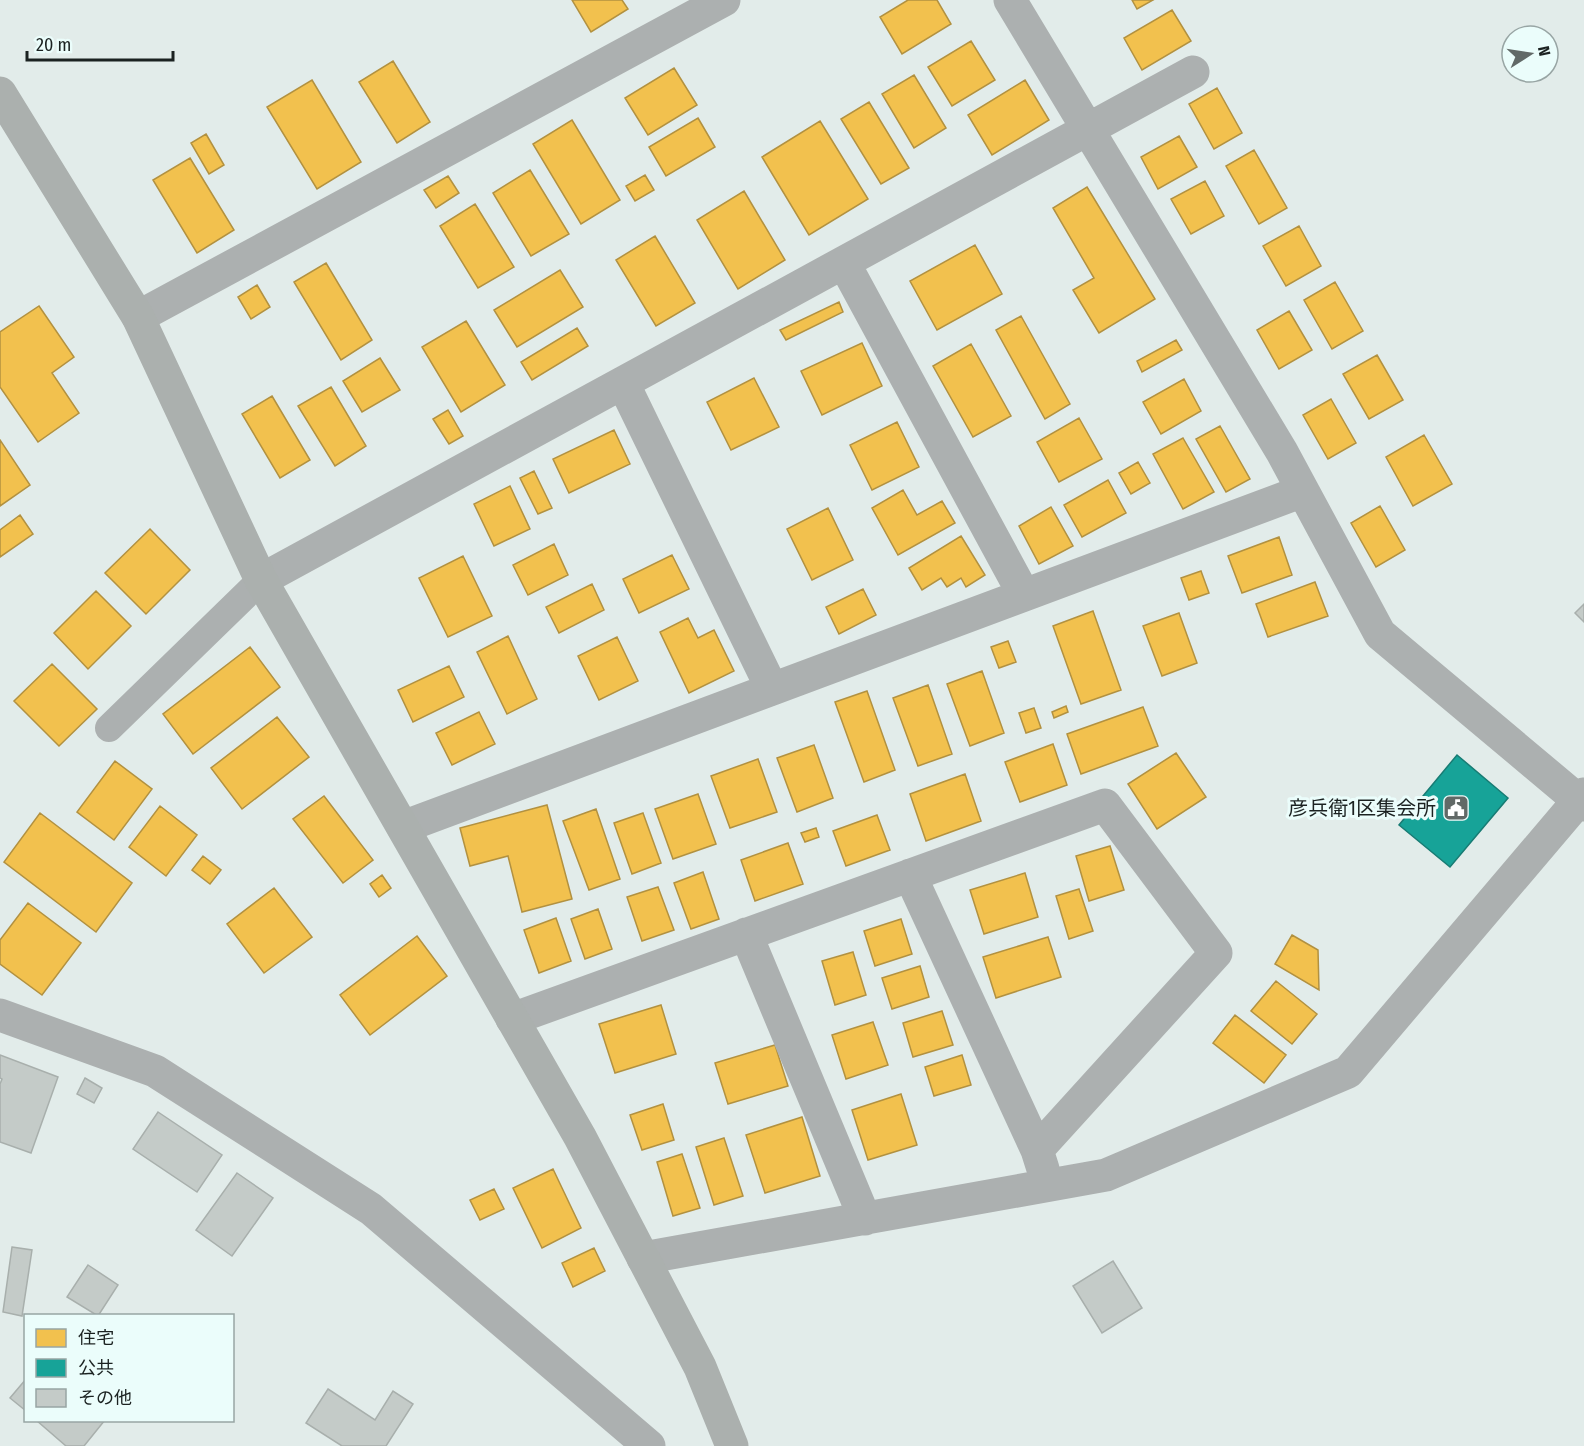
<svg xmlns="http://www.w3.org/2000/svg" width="1584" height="1446" font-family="'Fira Sans Condensed','Noto Sans JP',sans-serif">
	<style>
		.homes { fill: #f2c14e; stroke: #b29140; stroke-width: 1.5 }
		.public { fill: #17a398; stroke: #187c74; stroke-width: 1.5 }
		.building { fill: #c4cbc8; stroke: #a8afac; stroke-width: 1.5 }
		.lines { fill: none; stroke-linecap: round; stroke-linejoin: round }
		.lane { stroke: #acb0b0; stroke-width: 28 }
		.street { stroke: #acb0b0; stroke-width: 33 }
		.secondary { stroke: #abb0ae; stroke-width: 33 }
		.labels { text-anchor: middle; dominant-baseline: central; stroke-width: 6; stroke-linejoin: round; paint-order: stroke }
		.poi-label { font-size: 20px; fill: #1b2221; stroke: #ebfdfb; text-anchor: end }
	</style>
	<rect width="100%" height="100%" fill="#e2ecea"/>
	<path class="homes" d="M572 0H622L628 9 591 32Z
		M908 0H937L951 24 902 54 880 17Z
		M1132 0H1153L1137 9Z
		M1172 10 1191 41 1142 70 1124 38Z
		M971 41 995 80 952 106 928 67Z
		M393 61 430 122 397 143 359 82Z
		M674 68 697 105 648 135 625 98Z
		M914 75 946 128 914 148 882 94Z
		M312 80 361 162 317 189 267 107Z
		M1025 80 1049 120 992 155 968 115Z
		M1217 88 1242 133 1214 149 1189 104Z
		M869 102 909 168 881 184 841 119Z
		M698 118 715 147 666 176 649 147Z
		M572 120 620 200 581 224 533 144Z
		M820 121 868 199 809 235 762 157Z
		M206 134 224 165 209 174 191 143Z
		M1179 136 1197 167 1158 189 1141 157Z
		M1254 150 1287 208 1259 224 1226 166Z
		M190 158 234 230 197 253 153 180Z
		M530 170 569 234 531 256 493 193Z
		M645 175 654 190 635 201 626 186Z
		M448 176 459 193 436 208 424 190Z
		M1205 181 1224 216 1191 234 1171 199Z
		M1087 187 1155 299 1099 333 1073 290 1094 278 1053 208Z
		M744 191 785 260 738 289 697 220Z
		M475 204 514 267 478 288 440 226Z
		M1299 226 1321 266 1286 286 1263 246Z
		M655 236 695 303 656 326 616 260Z
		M975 245 1002 294 937 330 910 281Z
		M326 263 372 340 341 360 294 282Z
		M560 270 583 307 517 347 494 310Z
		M1335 282 1363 331 1332 349 1304 300Z
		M257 285 270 307 251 319 238 297Z
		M839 302 843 312 786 340 780 330Z
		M39 306 74 357 52 373 79 413 38 442 0 387V332Z
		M1289 311 1312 350 1279 369 1257 330Z
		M1021 316 1070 404 1045 419 996 330Z
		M466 321 505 385 461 412 422 347Z
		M577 328 588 346 532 380 521 362Z
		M1176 340 1182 350 1142 372 1137 361Z
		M862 343 882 386 822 415 801 371Z
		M971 344 1011 416 973 437 933 366Z
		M1377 355 1403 400 1369 419 1343 374Z
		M380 358 400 390 362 412 343 381Z
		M754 378 779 427 731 450 707 402Z
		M1184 379 1201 411 1161 434 1143 402Z
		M331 387 366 446 335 466 298 406Z
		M272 396 310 460 280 478 242 414Z
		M1331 399 1356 443 1328 459 1303 415Z
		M448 410 463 436 449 444 433 419Z
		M1079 418 1102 459 1059 482 1037 442Z
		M897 422 919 467 872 490 850 445Z
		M1220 426 1250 479 1226 492 1196 439Z
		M614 430 630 464 569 493 553 459Z
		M1424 435 1452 484 1413 506 1386 457Z
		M1183 438 1214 492 1183 509 1153 454Z
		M0 440 30 485 0 506Z
		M1138 462 1150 483 1131 494 1119 473Z
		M534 471 552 508 538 514 520 478Z
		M1108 480 1126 513 1082 537 1064 505Z
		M510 486 530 529 494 546 474 504Z
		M903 490 917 515 942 501 955 523 898 555 872 508Z
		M1380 506 1405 550 1376 567 1351 523Z
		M1051 507 1073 546 1039 564 1019 526Z
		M828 508 853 560 812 580 787 529Z
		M20 515 33 534 0 557V530Z
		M150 529 190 570 146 614 105 573Z
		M961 536 985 575 966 587 961 578 947 587 941 578 922 590 909 568Z
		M1279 537 1292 575 1242 593 1228 556Z
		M554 544 568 575 528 595 513 565Z
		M672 555 689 589 639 613 623 579Z
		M463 556 492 616 448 637 419 578Z
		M1201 571 1209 593 1189 600 1181 578Z
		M1315 582 1328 616 1268 637 1256 604Z
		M592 584 604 610 559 633 546 607Z
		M863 589 876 615 839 634 826 607Z
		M96 591 131 626 88 669 54 633Z
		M1093 611 1121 690 1081 704 1053 626Z
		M1179 613 1197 663 1162 676 1143 626Z
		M688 618 698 638 714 630 734 671 689 693 660 632Z
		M508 636 537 699 507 714 477 652Z
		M617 637 638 681 599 700 578 656Z
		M1008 641 1016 662 999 668 991 647Z
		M250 647 280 687 193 754 163 714Z
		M52 664 97 709 59 746 14 701Z
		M449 666 464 697 413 722 398 690Z
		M982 671 1004 733 970 746 947 684Z
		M928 685 952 754 918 766 893 698Z
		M867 691 895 770 864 782 835 702Z
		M1066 706 1068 712 1054 718 1052 712Z
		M1143 707 1158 746 1081 774 1067 734Z
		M1034 708 1041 728 1026 733 1019 713Z
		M479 712 495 744 452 765 436 733Z
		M277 717 309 757 242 809 211 768Z
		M1053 744 1067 785 1020 802 1005 762Z
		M814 745 833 798 797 812 777 758Z
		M1176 753 1206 797 1157 829 1128 784Z
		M758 759 777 812 730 828 711 776Z
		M115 761 152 789 114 840 77 812Z
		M965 774 981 821 926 841 910 794Z
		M698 794 716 844 673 859 655 809Z
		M324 796 373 860 343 883 293 819Z
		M547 805 572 899 522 912 508 856 470 866 460 828Z
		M160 806 197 835 166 876 129 847Z
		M596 809 620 879 589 890 563 821Z
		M40 813 132 883 96 932 4 862Z
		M643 813 661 863 632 874 614 823Z
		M877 815 890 850 846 866 833 831Z
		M816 828 819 837 805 842 801 833Z
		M788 843 803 884 755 901 741 860Z
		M1110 846 1124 890 1089 901 1076 856Z
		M203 856 221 870 210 884 192 870Z
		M703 872 719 919 691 929 674 883Z
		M1025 873 1038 917 984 934 970 890Z
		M382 875 391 888 379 897 370 884Z
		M658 887 674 930 642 941 627 897Z
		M274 888 312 937 264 973 227 924Z
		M1079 889 1093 931 1069 939 1056 896Z
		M28 903 81 943 42 995 0 964V940Z
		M598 909 612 949 585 959 571 919Z
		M556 918 571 961 539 973 524 930Z
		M901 919 912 954 875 966 864 931Z
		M1292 935 1318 950 1319 990 1275 964Z
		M417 936 447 976 370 1035 340 995Z
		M1048 937 1061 977 996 998 983 957Z
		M853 952 866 995 835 1005 822 961Z
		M920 966 929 997 892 1009 882 978Z
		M1276 981 1317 1014 1292 1044 1251 1011Z
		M661 1005 676 1054 615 1073 599 1024Z
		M942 1011 953 1045 913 1057 903 1023Z
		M1235 1015 1286 1055 1264 1083 1213 1043Z
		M873 1022 888 1065 846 1079 832 1035Z
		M775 1045 788 1086 728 1104 715 1063Z
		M962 1055 971 1085 934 1096 925 1067Z
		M901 1094 917 1145 868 1160 852 1110Z
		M663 1104 674 1140 642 1150 630 1115Z
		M802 1117 820 1176 765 1193 746 1135Z
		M724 1138 743 1196 714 1205 696 1147Z
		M682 1154 700 1208 673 1216 657 1162Z
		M553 1169 581 1228 542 1248 513 1188Z
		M494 1189 504 1209 480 1220 470 1200Z
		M594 1248 605 1271 573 1287 562 1263Z"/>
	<path class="public" d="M1457 755 1508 798 1450 867 1399 825Z"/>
	<path class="building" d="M1584 604V622L1575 613Z
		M0 1055 58 1077 31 1153 0 1142V1084L2 1079 0 1078Z
		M85 1078 102 1088 94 1103 77 1094Z
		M158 1112 222 1155 197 1192 133 1149Z
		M237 1173 273 1198 232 1256 196 1230Z
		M12 1247 32 1250 22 1316 3 1312Z
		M1113 1261 1142 1308 1102 1333 1073 1286Z
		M88 1265 118 1285 98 1316 67 1297Z
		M26 1379V1411L10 1398Z
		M328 1389 375 1420 393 1391 413 1404 386 1446H342L306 1423Z
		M36 1420H105L84 1446H66Z"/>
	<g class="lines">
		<path class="lane" d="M109 728 261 580"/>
		<path class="street" d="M1010 0 1282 452 1380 634 1584 805
			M844 263 1024 595
			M138 317 724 0
			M623 383 772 689
			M261 580 1193 72
			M403 827 1303 491
			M910 875 1037 1150 1043 1169
			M746 934 865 1219
			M0 1015 155 1071 371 1209 649 1446
			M512 1019 1105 805 1216 953 1037 1150
			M643 1258 1106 1175 1348 1072 1584 794"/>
		<path class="secondary" d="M0 93 138 317 261 580 580 1137 700 1367 732 1446"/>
	</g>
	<defs>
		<g id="civic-square" transform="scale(1.35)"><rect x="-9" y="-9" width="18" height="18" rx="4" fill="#616967" stroke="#ebfdfb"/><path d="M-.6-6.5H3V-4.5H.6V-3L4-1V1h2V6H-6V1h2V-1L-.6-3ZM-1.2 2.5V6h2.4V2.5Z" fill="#fff"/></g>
	</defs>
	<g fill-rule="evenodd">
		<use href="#civic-square" x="1456" y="808"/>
	</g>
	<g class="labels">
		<g class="poi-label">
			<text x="1436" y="808">彦兵衛1区集会所</text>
		</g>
	</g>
	<rect x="24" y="1314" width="210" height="108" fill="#ebfdfb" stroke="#98a5a4" stroke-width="1.5"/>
	<rect x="36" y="1329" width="30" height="18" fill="#f2c14e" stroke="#98a5a4" stroke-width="1.5"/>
	<text x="78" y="1344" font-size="18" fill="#1b2221">住宅</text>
	<rect x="36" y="1359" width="30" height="18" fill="#17a398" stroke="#98a5a4" stroke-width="1.5"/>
	<text x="78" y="1374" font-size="18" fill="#1b2221">公共</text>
	<rect x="36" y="1389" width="30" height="18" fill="#c4cbc8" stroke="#98a5a4" stroke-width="1.5"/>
	<text x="78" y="1404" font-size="18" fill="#1b2221">その他</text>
	<g transform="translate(1530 54) rotate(78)"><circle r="28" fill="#ebfdfb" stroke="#98a5a4" stroke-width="1.5"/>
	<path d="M0-4.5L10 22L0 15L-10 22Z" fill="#616967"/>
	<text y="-9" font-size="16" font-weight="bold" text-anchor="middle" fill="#1b2221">N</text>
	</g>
	<path d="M27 51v9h146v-9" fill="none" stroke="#1b2221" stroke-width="3"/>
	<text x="36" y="51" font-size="18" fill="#1b2221" stroke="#ebfdfb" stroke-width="4.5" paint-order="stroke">20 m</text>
</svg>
